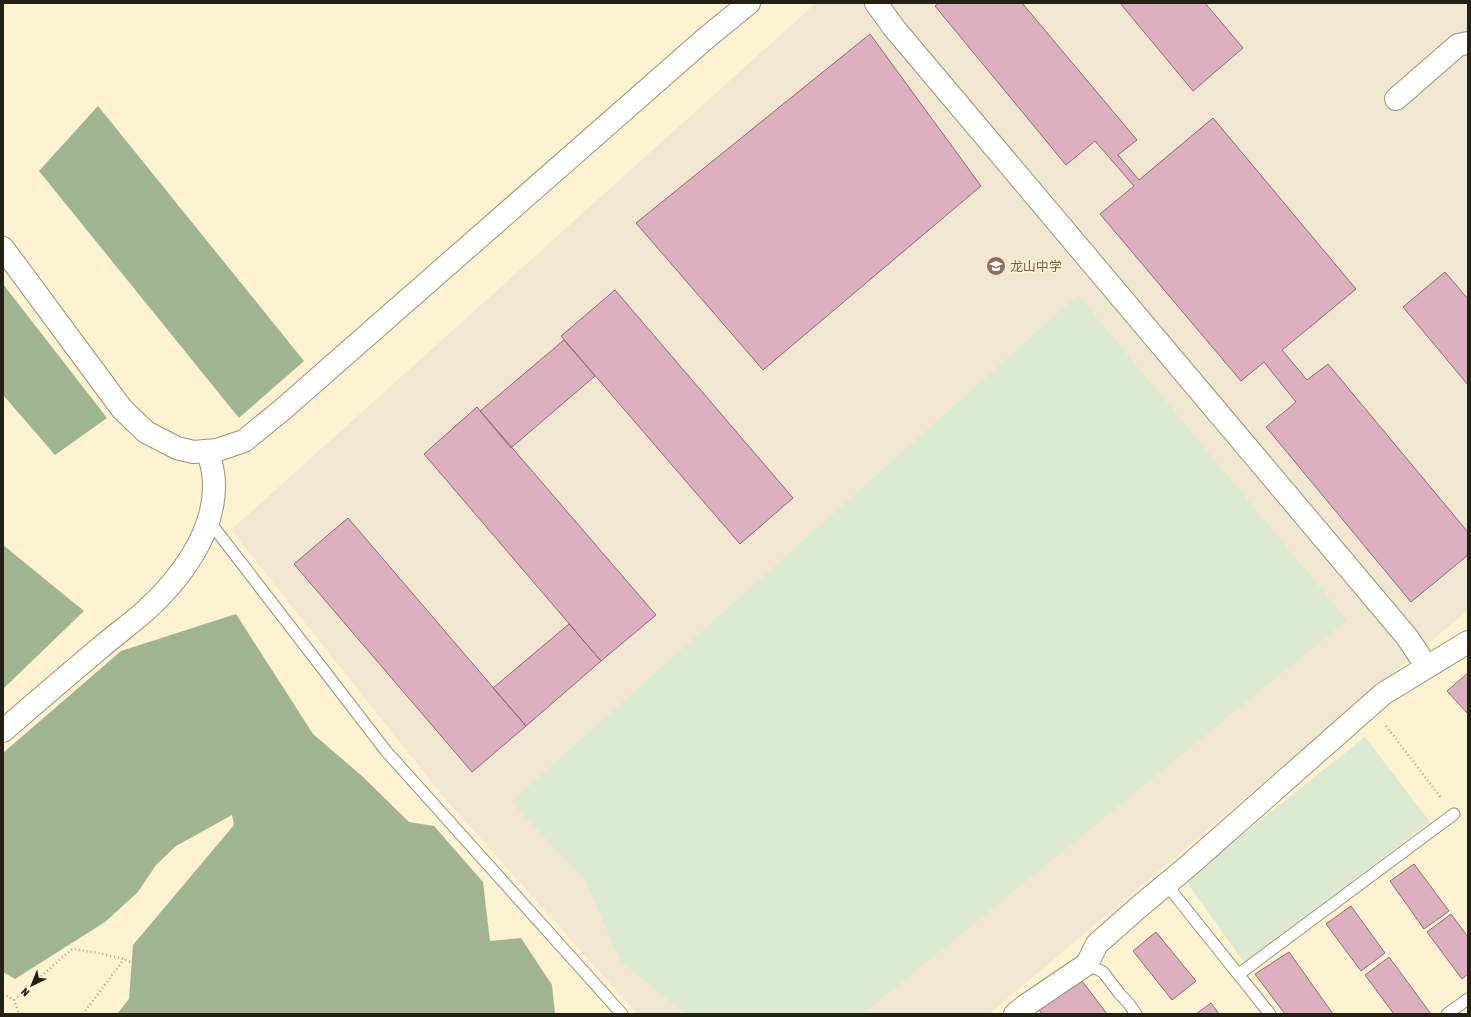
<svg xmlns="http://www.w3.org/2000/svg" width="1471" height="1017" font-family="'Asap Condensed','Noto Sans SC',sans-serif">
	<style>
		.education { fill: #f1e6d1 }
		.green { fill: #dbe9d3 }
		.forest { fill: #9fb592 }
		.building { fill: #dcb0be; stroke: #8c6b76 }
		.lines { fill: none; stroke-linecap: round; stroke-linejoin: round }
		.lane-casing { stroke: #9d9274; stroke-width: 13 }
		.street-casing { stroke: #9d9274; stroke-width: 24 }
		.path { stroke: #b1a88e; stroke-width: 2.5; stroke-dasharray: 1 3; stroke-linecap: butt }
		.lane { stroke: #fff; stroke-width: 11 }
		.street { stroke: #fff; stroke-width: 22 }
		.labels { text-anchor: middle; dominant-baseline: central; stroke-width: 3.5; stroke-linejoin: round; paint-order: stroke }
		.education-label { font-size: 13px; fill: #785e54; stroke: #fcf1d0; text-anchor: start }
	</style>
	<rect width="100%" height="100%" fill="#fcf1d0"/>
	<path class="education" d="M816 3H1468V610L989 1014H637L443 796 231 530Z"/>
	<path class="green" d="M1078 295 1347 620 863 1014H685L620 960 585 880 511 802Z
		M1365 737 1430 822 1244 962 1185 880Z"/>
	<path class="forest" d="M98 106 304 361 239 418 39 171Z
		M3 284 107 418 55 455 3 395Z
		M3 545 84 611 3 689Z
		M236 614 313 734 362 776 409 822 434 826 483 882 490 941 521 938 552 985 555 1014H117L129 999 133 945 234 825 232 815 176 846 156 865 138 892 105 922 15 979 3 972V753L121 651Z"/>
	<path class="building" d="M939 3H1022L1137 140 1118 155 1139 180 1213 118 1356 289 1282 350 1307 380 1328 364 1467 531 1468 530V555L1411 602 1266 427 1296 402 1264 362 1241 381 1100 214 1134 186 1095 141 1066 165 935 6Z
		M1120 3H1205L1243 48 1193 91Z
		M870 34 981 186 763 370 636 223Z
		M1445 272 1468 299V385L1403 307Z
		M615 290 793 498 740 544 561 336Z
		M564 340 595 376 511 448 480 411Z
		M477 407 656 615 601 661 424 454Z
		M348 518 526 726 472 772 294 564Z
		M569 624 601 661 526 726 493 688Z
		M1468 673V714L1447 691Z
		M1414 864 1449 911 1424 929 1390 881Z
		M1351 906 1385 953 1361 971 1326 924Z
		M1451 914 1468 937V974L1462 979 1427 932Z
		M1156 932 1196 981 1172 1000 1133 951Z
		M1289 952 1333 1014H1285L1255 974Z
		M1389 957 1431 1014H1394L1365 975Z
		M1079 977 1107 1014H1042L1039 1010Z
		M1211 1003 1219 1014H1196Z"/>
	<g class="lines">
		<g class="lane-casing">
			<path id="lane" d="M209 521 386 751 622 1014
				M1166 884 1270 1014
				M1087 964 1103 972 1119 993 1129 1004 1136 1014
				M1239 974 1454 814
				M1447 1014 1468 999"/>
		</g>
		<g class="street-casing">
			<path id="street" d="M876 3 894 28 1407 637 1427 667
				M1396 99 1458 45 1468 43
				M3 248 122 409 146 432 177 448 193 452 217 450 244 441 282 410 705 39 749 3
				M3 731C35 703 68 675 100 648 114 636 129 625 143 613 179 581 215 534 214 484 214 472 211 462 208 451
				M1015 1014 1025 1006 1087 964 1097 944 1140 906 1187 867 1383 694 1468 642"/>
		</g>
		<path class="path" d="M1386 726 1442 799
			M3 994 14 1000 19 1014
			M14 1000 72 949 99 953 124 959 178 984 238 1014
			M83 1014 124 959"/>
		<use href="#lane" class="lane"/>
		<use href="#street" class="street"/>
	</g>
	<defs>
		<g id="school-disc" transform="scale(1)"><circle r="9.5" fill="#8d6e63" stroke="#fcf1d0"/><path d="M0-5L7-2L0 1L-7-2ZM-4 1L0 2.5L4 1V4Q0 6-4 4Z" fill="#fff"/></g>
	</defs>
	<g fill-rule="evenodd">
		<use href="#school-disc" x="996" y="266"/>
	</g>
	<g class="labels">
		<g class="education-label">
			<text x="1010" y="266">龙山中学</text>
		</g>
	</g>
	<rect width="1471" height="1017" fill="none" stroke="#252014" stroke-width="8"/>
	<g transform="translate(32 985) rotate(223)" stroke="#fcf1d0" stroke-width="3" paint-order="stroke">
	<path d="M0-3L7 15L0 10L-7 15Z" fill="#252014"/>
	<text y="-6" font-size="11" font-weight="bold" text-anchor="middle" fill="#252014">N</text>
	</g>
</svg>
